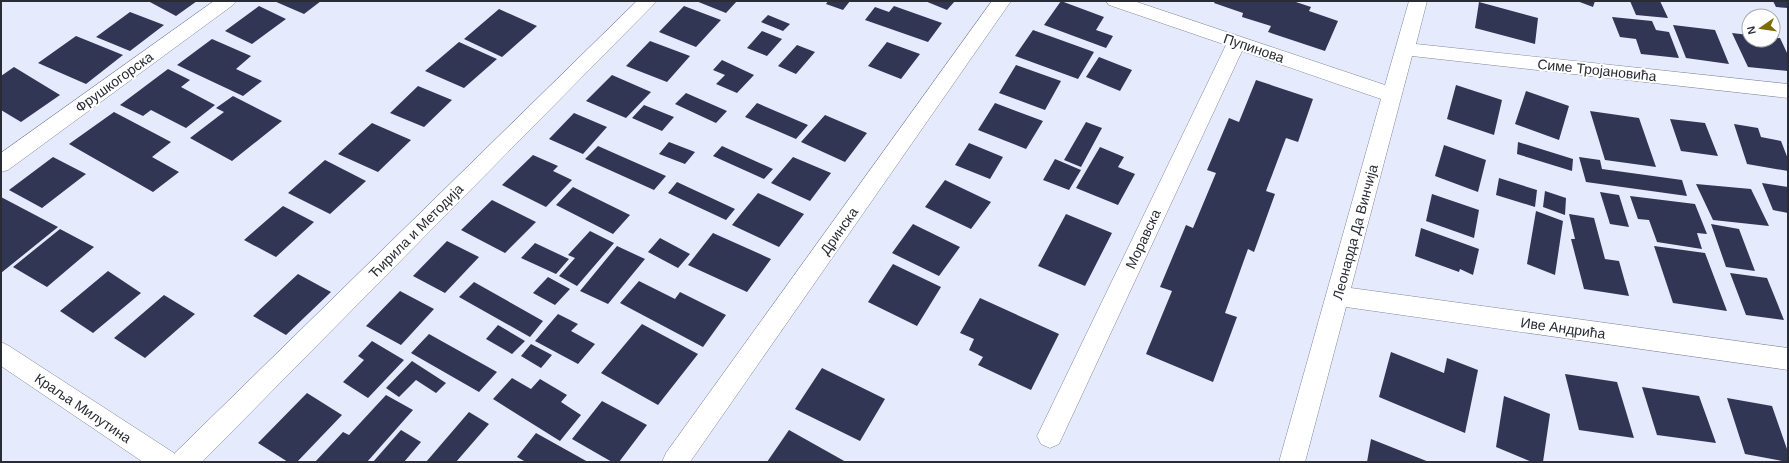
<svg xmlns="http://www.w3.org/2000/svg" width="1789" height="463" font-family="Helvetica,sans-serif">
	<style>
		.building { fill: #323655 }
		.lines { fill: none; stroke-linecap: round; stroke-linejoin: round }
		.minor-casing { stroke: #81859b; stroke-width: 1 }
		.major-casing { stroke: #81859b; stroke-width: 1 }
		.minor { fill: #fff; fill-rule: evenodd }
		.major { fill: #fff; fill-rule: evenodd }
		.labels { text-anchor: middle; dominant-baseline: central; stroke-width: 4; stroke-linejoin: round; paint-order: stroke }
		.street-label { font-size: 14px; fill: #2a2c35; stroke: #fff }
	</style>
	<rect width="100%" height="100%" fill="#e6eafd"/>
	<path class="building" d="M148 1H197L176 16Z
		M274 1H321L304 14Z
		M696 1H737L726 13Z
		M828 1H850L843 10 826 4Z
		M925 1H955L947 10Z
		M1061 1 1104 17 1096 30 1113 36 1106 48 1044 25Z
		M1215 1H1293L1311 7 1309 11 1338 21 1325 51 1268 32 1271 26 1242 17 1243 13 1214 3Z
		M1577 1H1595L1593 7Z
		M1630 1H1660L1668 18 1636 15Z
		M1773 1H1788V8L1776 7Z
		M1479 2 1538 18 1535 44 1475 28Z
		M259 6 286 19 252 44 225 31Z
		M684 6 721 20 696 47 659 32Z
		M894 6 942 23 928 42 865 20 875 7 889 12Z
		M499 9 537 26 502 57 464 39Z
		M130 12 164 25 130 51 96 37Z
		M768 15 790 24 783 31 761 22Z
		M1612 17 1652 21 1656 30 1669 32 1679 58 1641 54 1636 39 1620 37Z
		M1673 25 1715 30 1729 64 1686 58Z
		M1033 30 1094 52 1078 79 1015 56Z
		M762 31 782 39 767 56 747 48Z
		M1732 33 1749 35V40H1773V38H1780L1788 55V71L1748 67Z
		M76 36 123 55 86 84 38 63Z
		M212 39 251 56 236 69 262 81 243 96 177 65Z
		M650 41 690 56 667 82 626 66Z
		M459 42 497 59 464 88 425 71Z
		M887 42 920 54 901 79 868 66Z
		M797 45 815 52 796 74 778 66Z
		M1099 57 1132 70 1120 91 1086 77Z
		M722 60 754 75 737 93 716 84 725 75 713 70Z
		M1016 65 1061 81 1045 110 999 93Z
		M14 67 60 95 21 122 1 110V76Z
		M168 69 190 80 181 87 215 105 186 128 151 110 143 116 120 105Z
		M612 75 651 92 626 118 586 101Z
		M1256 80 1313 99 1298 142 1286 138 1266 191 1275 194 1254 252 1248 249 1225 313 1237 317 1213 382 1146 354 1172 291 1160 287 1186 225 1193 228 1216 173 1207 170 1229 118 1239 122Z
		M1456 85 1502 100 1494 135 1447 119Z
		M418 86 452 100 424 127 390 113Z
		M1526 91 1569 106 1559 140 1515 124Z
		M686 93 727 111 716 123 675 104Z
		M233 96 282 121 232 161 190 138 224 112 216 108Z
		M757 103 808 125 796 139 745 117Z
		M995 103 1043 121 1026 149 978 130Z
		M644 105 674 117 662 131 632 118Z
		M1590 111 1639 118 1656 167 1605 160Z
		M114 112 171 142 152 157 179 172 153 192 69 144Z
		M574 113 607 127 583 154 549 139Z
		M825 115 867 133 845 162 801 142Z
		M1670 119 1705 123 1718 156 1681 151Z
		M1086 122 1102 128 1081 167 1064 160Z
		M372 123 411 140 378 172 338 154Z
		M1734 124 1758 128 1761 137 1781 141 1788 159V171L1747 164Z
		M669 142 695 152 685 164 659 154Z
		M1518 142 1573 159 1572 171 1517 154Z
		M969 143 1003 157 990 179 955 165Z
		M1444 145 1486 160 1478 192 1435 176Z
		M598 146 666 176 654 190 585 159Z
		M722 146 773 169 764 179 713 156Z
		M1100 147 1124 157 1118 167 1135 174 1118 205 1076 188Z
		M533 155 558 166 553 171 572 180 546 207 502 185Z
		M53 157 86 174 42 208 9 190Z
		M793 157 831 173 810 201 771 183Z
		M1579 157 1600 160 1602 169 1682 180 1687 196 1586 182Z
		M1055 159 1081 170 1069 190 1043 180Z
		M325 160 366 181 330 214 288 193Z
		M1499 178 1537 190 1535 207 1496 195Z
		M945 180 991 202 971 229 925 207Z
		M677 182 735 209 726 220 668 193Z
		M1762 183 1788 187V213L1773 210Z
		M1696 184 1751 189 1769 226 1713 220Z
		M573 187 630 215 613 234 556 205Z
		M1545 191 1566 198 1565 215 1543 207Z
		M1600 192 1619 195 1629 227 1610 224Z
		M758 193 804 214 779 247 732 225Z
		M1432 194 1479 210 1474 238 1426 221Z
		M1630 196 1695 204 1707 234 1697 233 1702 249 1657 242 1649 220 1638 219Z
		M1 197 58 227 1 273Z
		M492 200 536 222 505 253 461 230Z
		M283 206 314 222 276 257 244 240Z
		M1536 211 1563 221 1555 275 1527 264Z
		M1066 214 1112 233 1085 286 1038 266Z
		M1569 214 1594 218 1605 259 1619 261 1629 296 1584 289 1571 239H1575Z
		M913 224 960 247 939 276 892 253Z
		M1711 224 1739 229 1755 271 1726 267Z
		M1421 228 1479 249 1473 275 1460 269 1459 272 1415 256Z
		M60 229 94 247 47 287 13 267Z
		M590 231 614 243 577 286 559 276 575 258 568 255Z
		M713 233 771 259 747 292 688 265Z
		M660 238 690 254 678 268 648 252Z
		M447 241 479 257 445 293 413 276Z
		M535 243 569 259 556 274 521 258Z
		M617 246 645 259 608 304 580 291Z
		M1654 246 1705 253 1727 311 1673 303Z
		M893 264 941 287 917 326 868 302Z
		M108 271 141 293 93 333 60 311Z
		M1730 273 1767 278 1784 320 1746 315Z
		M298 274 331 292 286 335 253 316Z
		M548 277 570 289 555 305 533 293Z
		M639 281 675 299 680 292 726 315 703 347 620 303Z
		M474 282 543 321 530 337 459 297Z
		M400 291 434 309 401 345 366 326Z
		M164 295 195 314 145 358 114 338Z
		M980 298 1059 334 1031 390 978 365 983 357 969 350 974 339 960 333Z
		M558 314 578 324 571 331 595 344 578 364 535 341Z
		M642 324 698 354 658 405 601 373Z
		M498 325 525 341 512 354 486 339Z
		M429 334 497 372 479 392 411 353Z
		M372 341 404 360 368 398 343 382 364 360 358 356Z
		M531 344 552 355 541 368 521 356Z
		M1391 352 1444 373 1447 358 1478 370 1465 433 1379 397Z
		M412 361 446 383 436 393 416 380 399 397 386 388Z
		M822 368 885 399 860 441 795 409Z
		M1565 374 1617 382 1634 438 1579 430Z
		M512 378 531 389 540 379 567 395 561 402 581 415 560 441 493 399Z
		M1642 387 1699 396 1716 443 1657 435Z
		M307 393 342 415 297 462H288L258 443Z
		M386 395 413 410 367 462H315L343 432 349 435Z
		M1504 396 1550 414 1543 462H1532L1496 447Z
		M1727 398 1772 406 1788 452V462L1745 454Z
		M602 401 647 425 619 462H612L572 439Z
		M469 412 489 424 456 462H426Z
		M401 430 421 442 404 462H373Z
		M789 430 846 462H767Z
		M536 433 588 462H526L517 457Z
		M1371 439 1429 462H1367Z"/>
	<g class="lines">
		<g class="minor-casing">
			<path id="minor" d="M214 1H236L233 5 8 170 1 172V153Z
				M637 1H657L202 462H171L175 453Z
				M992 1H1011L690 462H662L666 453Z
				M1106 1H1134L1385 85 1409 1H1427L1416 44 1788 84V98L1412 56 1351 288 1788 348V370L1346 307 1305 462H1279L1381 99 1242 51 1059 444 1050 448 1041 444 1037 436 1041 428 1226 45 1109 5Z"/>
		</g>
		<g class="major-casing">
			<path id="major" d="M1 342 9 346 174 453 178 462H143L1 366Z"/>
		</g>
		<use href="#minor" class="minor"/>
		<use href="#major" class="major"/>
	</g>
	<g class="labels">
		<g class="street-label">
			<text transform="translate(1254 48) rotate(19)">Пупинова</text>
			<text transform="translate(1597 70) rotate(6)">Симе Тројановића</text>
			<text transform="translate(114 82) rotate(-36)">Фрушкогорска</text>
			<text transform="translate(416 231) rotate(-45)">Ћирила и Методија</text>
			<text transform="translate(839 231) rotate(-55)">Дринска</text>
			<text transform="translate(1355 232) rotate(-75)">Леонарда Да Винчија</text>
			<text transform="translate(1143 239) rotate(-65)">Моравска</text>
			<text transform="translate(1563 328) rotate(8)">Иве Андрића</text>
			<text transform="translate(83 408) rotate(34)">Краља Милутина</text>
		</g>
	</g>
	<rect width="1789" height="463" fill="none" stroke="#2a2c35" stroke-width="4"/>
	<g transform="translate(1761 28) rotate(257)"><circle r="19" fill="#ffffff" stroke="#aaabae"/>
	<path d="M0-3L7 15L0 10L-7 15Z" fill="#7d6b04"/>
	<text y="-6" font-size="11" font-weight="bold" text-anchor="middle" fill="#2a2c35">N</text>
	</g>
</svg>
